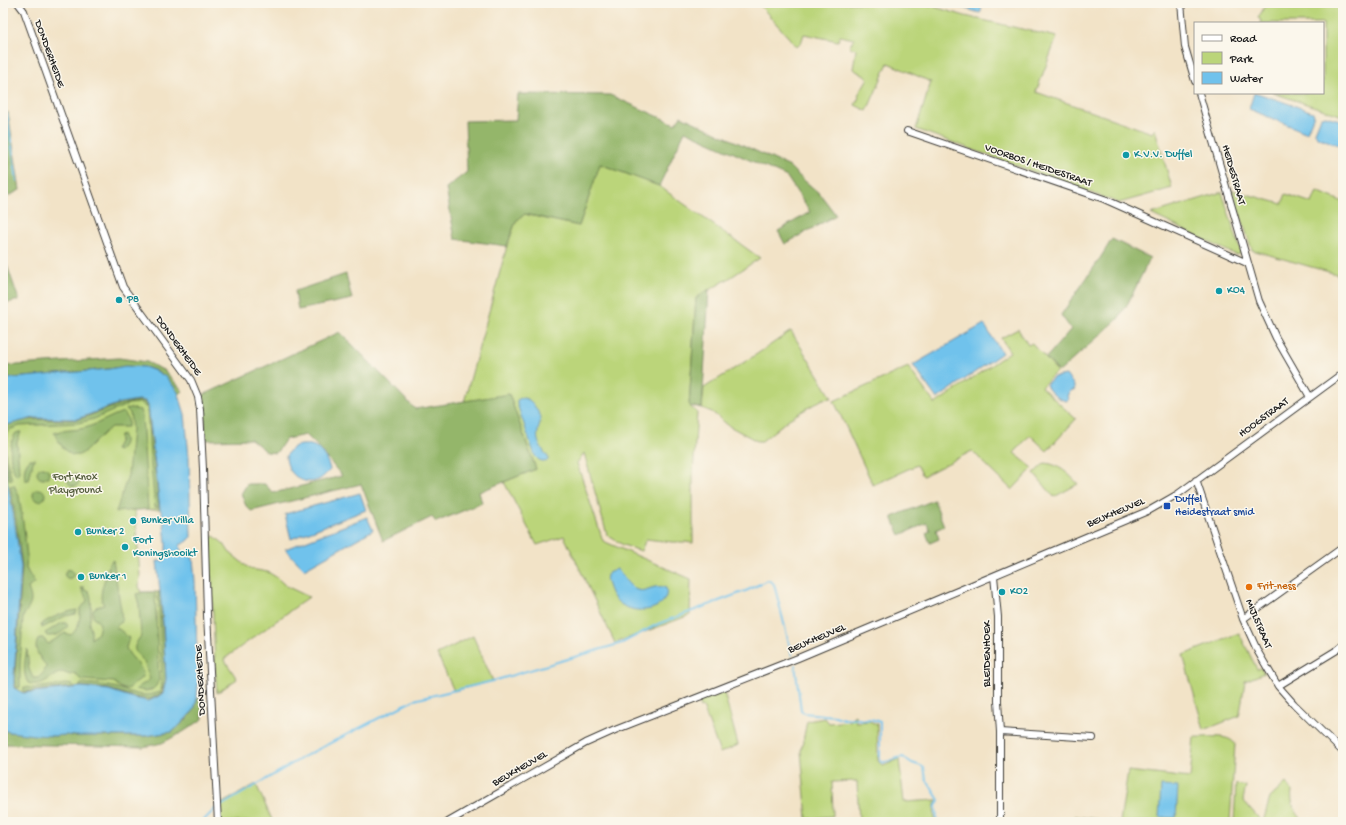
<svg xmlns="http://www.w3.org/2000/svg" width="1346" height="825" font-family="'Gochi Hand',sans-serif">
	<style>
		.green { fill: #bbd57a; stroke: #6c784b }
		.forest { fill: #94b66a; stroke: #586943 }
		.water { fill: #70c2ec; stroke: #466f84 }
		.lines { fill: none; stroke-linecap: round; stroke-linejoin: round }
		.stream { stroke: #70c2ec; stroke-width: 2 }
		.minor-casing { stroke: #3c3a36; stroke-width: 8 }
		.minor { stroke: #fff; stroke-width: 6 }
		.culture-dot { fill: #0f9aa8; stroke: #fbf7ec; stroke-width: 1.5 }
		.transit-dot { fill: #1a4fb4; stroke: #fbf7ec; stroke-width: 1.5 }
		.food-dot { fill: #e8710a; stroke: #fbf7ec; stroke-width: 1.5 }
		.labels { text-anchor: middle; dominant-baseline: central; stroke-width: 3; stroke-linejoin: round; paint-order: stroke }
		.street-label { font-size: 11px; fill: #1c1c1c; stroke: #fbf7ec }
		.culture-label { font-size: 11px; fill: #0d838f; stroke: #fbf7ec; text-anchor: start }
		.park-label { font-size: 11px; fill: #545d3d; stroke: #fbf7ec }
		.transit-label { font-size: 11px; fill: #164399; stroke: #fbf7ec; text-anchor: start }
		.food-label { font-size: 11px; fill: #c56008; stroke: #fbf7ec; text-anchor: start }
	</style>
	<rect width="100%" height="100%" fill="#fbf7ec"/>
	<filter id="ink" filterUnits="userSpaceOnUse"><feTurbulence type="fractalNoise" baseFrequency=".025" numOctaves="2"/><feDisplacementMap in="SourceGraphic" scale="8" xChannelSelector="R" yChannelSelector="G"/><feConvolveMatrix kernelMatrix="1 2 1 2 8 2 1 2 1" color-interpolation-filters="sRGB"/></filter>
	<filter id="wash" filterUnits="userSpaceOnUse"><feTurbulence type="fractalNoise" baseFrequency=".012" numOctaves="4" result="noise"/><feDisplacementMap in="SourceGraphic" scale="16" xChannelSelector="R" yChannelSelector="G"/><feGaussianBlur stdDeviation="0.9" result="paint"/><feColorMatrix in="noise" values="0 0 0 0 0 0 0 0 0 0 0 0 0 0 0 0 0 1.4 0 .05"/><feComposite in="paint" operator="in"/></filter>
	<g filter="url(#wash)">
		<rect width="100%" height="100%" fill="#f2e3c7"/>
		<path class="green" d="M758 3H921L965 16 1057 37 1036 92 1152 133 1155 129 1172 188 1119 203 916 129 931 82 888 63 867 111 855 105 859 97 858 95 868 78 853 69 856 49 849 47 854 39 840 36 838 41 804 34 801 43 797 47Z
			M1267 3H1343V116L1273 93H1323V23H1260L1261 20 1258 18Z
			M600 164 659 186 760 258 728 279 696 298 689 406 697 412 693 474V543L685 542H672L646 539 641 551 623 545 607 535 584 453 577 463 603 541 691 579 690 615 615 643 564 536 537 545 504 482 536 469 509 395 464 402 507 246 516 221 524 214 579 226Z
			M1232 190 1282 204 1286 194 1312 203 1317 191 1343 202V276L1252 250Z
			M1222 192 1241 252 1240 254 1236 255 1151 214Z
			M1018 329 1028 345 1032 343 1057 371 1041 387 1076 419 1047 451 1030 435 1014 453 1033 468 1012 490 972 451 923 476 917 465 873 485 834 401 908 367 935 404 1010 352 1001 338Z
			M791 331 832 398 823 399 789 419 762 441H757L729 426 712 412 702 408 704 388 757 354Z
			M138 400 145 401 148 405 160 509 135 510 140 576 139 586 141 592H161L166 679 162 694 149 701 133 698 109 690 82 687 23 693 14 688V676L21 567 3 458V425L34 418 77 419 120 403Z
			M1045 463C1059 464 1070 475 1078 484L1054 497 1034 473Z
			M214 536 224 544 229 552 250 569 268 572 276 577 286 586 309 597 224 659 237 679 217 693 215 666 210 538Z
			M1239 633 1257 669 1261 668 1264 673 1245 681 1240 713 1239 716 1204 730 1183 655Z
			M473 636 493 681 454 691 437 654Z
			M724 692 738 745 720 753 703 707 700 708V701Z
			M855 715 856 722 869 721 877 724 878 761 883 766 899 759 904 802 937 800 934 807 935 822H859L857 781 832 782 833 816 807 819 801 751 807 721 825 718 829 723 850 721 851 718Z
			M1194 737C1206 738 1228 733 1235 744L1230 822H1120L1128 771 1190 778Z
			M1286 783 1292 790C1290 805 1295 811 1304 822H1263L1270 798Z
			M256 784 273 822H221L219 805Z
			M1236 784 1246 786 1243 800 1262 822H1234Z
			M1074 816 1117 822H1074Z"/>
		<path class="forest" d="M518 94 610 95 675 124 681 116 790 167 798 175 820 194 836 215 785 244 778 231 810 212 787 177 685 131 659 186 600 164 579 226 525 214 516 221 507 246 455 239 446 188 467 172 465 121 516 120Z
			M8 112 20 190 5 198 3 178V114Z
			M1112 239 1150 258 1128 303 1118 319 1059 372 1046 358 1071 329 1061 315C1078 290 1096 266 1112 239Z
			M3 254 19 300 3 304Z
			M346 274 352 299 298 310 295 291Z
			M709 289 702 408 689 406 696 298Z
			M340 332 415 409 509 394 536 469 479 492 482 503 436 522 432 517 383 541 361 484 251 511 246 506 241 494 247 484H265L273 493 342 476C330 462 320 447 306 435L286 439 276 453 267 452 251 439 206 440 204 407 201 396Z
			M119 358 147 362 165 371 183 391 179 395C177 391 174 388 172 384 155 363 133 365 109 369L3 379V366Z
			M140 401 145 403 147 409 141 403 129 404 94 419 78 423 20 426 11 429 6 434 5 443 6 457 12 480 9 479C6 469 0 432 6 425 17 416 58 421 72 420 81 420 88 416 96 413 110 408 124 403 140 401Z
			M130 408 140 410 142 416 148 509 116 512 128 475 132 429 130 413 126 409Z
			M147 410 149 418 159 507H155L150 457Z
			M123 412C128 417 129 421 128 427H111C86 446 77 477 54 433 65 429 77 431 88 427 100 423 111 416 123 412Z
			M21 432 17 442 19 470V474L16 475C9 463 8 444 16 433Z
			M122 434C126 442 124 445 118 451L115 450 120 440 119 437Z
			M30 459H35L33 462 29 480H25C24 472 23 466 30 459Z
			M37 473a6 6 0 1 1 12 0a6 6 0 1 1-12 0Z
			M68 480a6 6 0 1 1 12 0a6 6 0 1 1-12 0Z
			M14 485 19 496 24 529 27 556 26 568 29 574 32 578 34 583 28 588C30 594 33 600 29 607 27 612 25 611 23 618L20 665V687L18 688 16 687 15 674 22 567 16 520 10 486Z
			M33 495a6 6 0 1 1 12 0a6 6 0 1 1-12 0Z
			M934 500 944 526 936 530 939 539 930 543 926 533 930 531 927 523 900 535 892 517Z
			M113 560 121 610 122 621 115 628 119 629 129 638 126 648C131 660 143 664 143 677 130 685 129 697 114 682L81 680 75 673 70 675 62 672C50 676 42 688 28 683 22 673 25 660 27 649L29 669 33 678H38L44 672 46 666C39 656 32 649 39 638H43L48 644 65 633 71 635C80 627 80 619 80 608L85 604 87 600C86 595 82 593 81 587H84V590L89 591C93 600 91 615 89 625L91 629V639L98 633 100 624 93 616V610L96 607 104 605C96 594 108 576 109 563Z
			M64.5 574a4.5 4.5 0 1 1 9 0a4.5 4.5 0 1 1-9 0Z
			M144 592H155L159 680C154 693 147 692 136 689 139 685 146 684 150 679 148 674 147 669 145 664 138 650 128 653 141 636L139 605 136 594Z
			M158 592H160L166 679 163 688 161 691 162 680Z
			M77 610 76 614 65 616 42 628 41 624C53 617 64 612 77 610Z
			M62 623H66L68 626C61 634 57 636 47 636L45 633Z
			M82 683C90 684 99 684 108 686 129 689 137 700 160 692L162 693 150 699 134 697 109 689 79 686Z
			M66 684 73 685 74 687 23 692 24 687 35 688Z
			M202 698 203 719 183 732 162 743 143 747 3 744V730L9 732 54 736 65 735 76 736H146L172 732 187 719 194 710 197 699Z"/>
		<path class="water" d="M953 3H982L981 12 980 13 953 5Z
			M1254 93H1257L1313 112 1314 115 1307 132H1305L1249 109Z
			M1326 116 1343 121V147L1317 137 1315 132 1321 117Z
			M984 324 1002 353 937 399 913 365Z
			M125 366 145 367 158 372 167 378 178 392 185 414 189 457 191 537 188 541 180 545 181 553 189 555 193 558 195 581 197 655 199 670 197 699 194 710 179 726 172 732 165 733 146 736H76L65 735 54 736 34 735 9 732 3 730V458L14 518 21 567 14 676V688L23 693 82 687 109 690 133 698 149 701 163 694 166 679 163 622 157 561H164L166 552V542L163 516 160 509 148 405 145 401 138 400 120 403 77 419 34 418 3 426V379L109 369Z
			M1066 375 1073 384 1075 389 1069 392 1067 396 1069 399 1066 401C1058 399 1048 392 1046 384L1054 377Z
			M521 398C532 397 537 410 541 418 536 439 535 440 548 457V460L546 462 539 460 535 456 517 404V400Z
			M301 445C305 445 310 444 314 446 322 450 329 462 330 470 327 473 323 477 320 479 303 488 286 473 286 456 290 449 293 446 301 445Z
			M360 493 366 510 291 539 285 514Z
			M367 517 373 530 304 569 285 549Z
			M617 569C622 575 626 582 632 587 644 597 652 582 666 588 672 614 619 621 609 588 607 582 605 579 608 573Z
			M1161 786 1178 787 1176 818 1159 817Z"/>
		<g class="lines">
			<path class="stream" d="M3 115 7 114 17 181
				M795 665 801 710 804 713 835 716 844 719 854 718 863 720 871 719 880 722V759L881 762C889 764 895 757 903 757L912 763 921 766 924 768 926 779 939 800 936 806 937 822
				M219 807 307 755 414 700 493 681 622 643 658 624 748 590 768 580 774 584 792 655
				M202 822 215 809"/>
		</g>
	</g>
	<g filter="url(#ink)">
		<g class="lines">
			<g class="minor-casing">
				<path id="minor" d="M18 3 24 11 123 287 191 380 198 397 200 409 203 469 207 615 218 822
					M1181 3 1185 47 1195 81
					M1199 93 1259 301 1276 338 1310 397
					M907 131 1104 199 1247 263
					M1196 480 1243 619 1258 652 1278 686 1294 704 1343 752
					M994 576 998 617V701L1000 732V822
					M1243 619 1342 548
					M1278 686 1337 650 1343 645
					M1000 732 1093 738
					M448 822 586 743 615 730 798 658 1150 510 1178 494 1343 373"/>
			</g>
			<use href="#minor" class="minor"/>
		</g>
	</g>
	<g class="culture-dot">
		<circle cx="1126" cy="155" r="4"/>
		<circle cx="1219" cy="291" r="4"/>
		<circle cx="119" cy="300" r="4"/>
		<circle cx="133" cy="521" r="4"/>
		<circle cx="78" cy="532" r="4"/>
		<circle cx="125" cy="547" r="4"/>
		<circle cx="81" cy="577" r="4"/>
		<circle cx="1002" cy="592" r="4"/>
	</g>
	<rect class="transit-dot" x="1163" y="502" width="8" height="8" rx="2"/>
	<circle class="food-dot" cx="1249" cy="587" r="4"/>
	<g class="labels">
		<g class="street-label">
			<text transform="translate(49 54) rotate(70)">DONDERHEIDE</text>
			<text transform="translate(1038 166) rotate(19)">VOORBOS / HEIDESTRAAT</text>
			<text transform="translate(1233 175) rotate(74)">HEIDESTRAAT</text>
			<text transform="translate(178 346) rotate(54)">DONDERHEIDE</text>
			<text transform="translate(1264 418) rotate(-36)">HOOGSTRAAT</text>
			<text transform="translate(1116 513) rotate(-23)">BEUKHEUVEL</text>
			<text transform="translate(1258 624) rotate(67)">MIJLSTRAAT</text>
			<text transform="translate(817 639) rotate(-23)">BEUKHEUVEL</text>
			<text transform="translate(988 654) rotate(-90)">BLEIDENHOEK</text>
			<text transform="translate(201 680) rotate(-93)">DONDERHEIDE</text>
			<text transform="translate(520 769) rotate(-30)">BEUKHEUVEL</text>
		</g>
		<g class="culture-label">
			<text x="1134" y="155">K.V.V. Duffel</text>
			<text x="1227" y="291">KO4</text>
			<text x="127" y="300">P8</text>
			<text x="141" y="521">Bunker Villa</text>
			<text x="86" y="532">Bunker 2</text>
			<text x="133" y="541">Fort<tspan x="133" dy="13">Koningshooikt</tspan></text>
			<text x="89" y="577">Bunker 1</text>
			<text x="1010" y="592">KO2</text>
		</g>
		<g class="park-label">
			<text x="75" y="478">Fort Knox<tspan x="75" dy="13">Playground</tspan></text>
		</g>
		<g class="transit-label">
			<text x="1175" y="500">Duffel<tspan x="1175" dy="13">Heidestraat smid</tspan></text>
		</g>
		<g class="food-label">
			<text x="1257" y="587">Frit-ness</text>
		</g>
	</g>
	<rect width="1346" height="825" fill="none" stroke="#fbf7ec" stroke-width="16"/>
	<rect x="1194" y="22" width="130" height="72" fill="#fbf7ec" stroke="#a29f99"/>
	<rect x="1202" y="35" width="20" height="6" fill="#ffffff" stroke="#a29f99"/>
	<text x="1230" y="42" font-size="12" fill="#1c1c1c">Road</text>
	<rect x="1202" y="52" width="20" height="12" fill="#bbd57a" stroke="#a29f99"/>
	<text x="1230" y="62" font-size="12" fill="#1c1c1c">Park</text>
	<rect x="1202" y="72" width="20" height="12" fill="#70c2ec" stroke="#a29f99"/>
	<text x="1230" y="82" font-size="12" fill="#1c1c1c">Water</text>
</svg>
